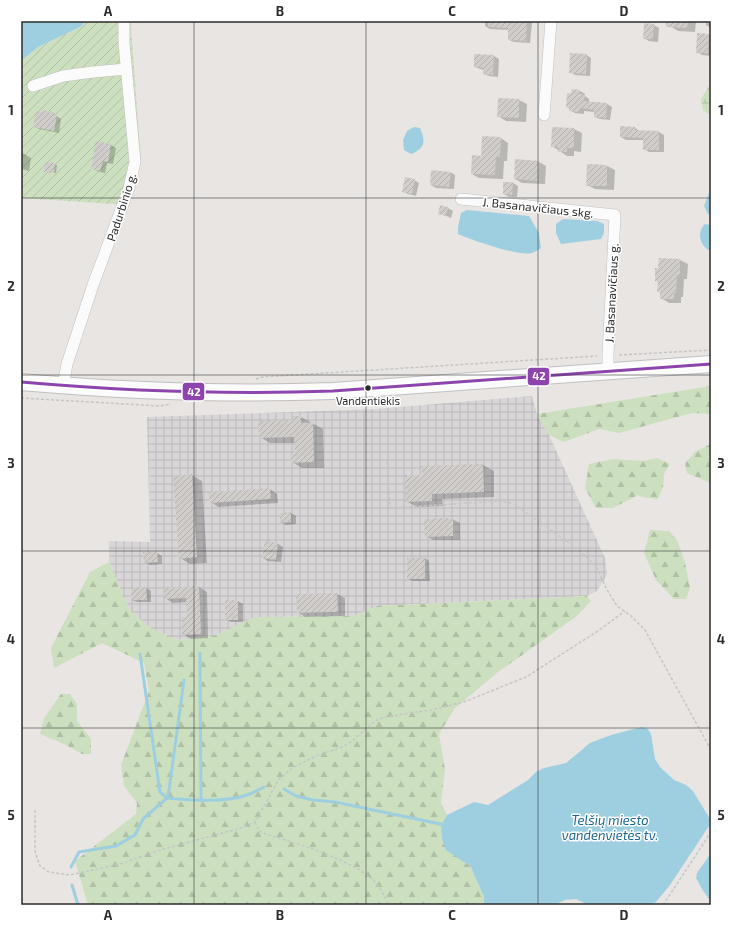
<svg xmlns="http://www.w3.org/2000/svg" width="732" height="926" font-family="'Exo 2',sans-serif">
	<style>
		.industrial { fill: url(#industrial-grid) }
		.forest { fill: url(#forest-firs) }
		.wetland { fill: url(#wetland-marsh) }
		.garden { fill: url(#garden-furrows) }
		.water { fill: #9ecfe1 }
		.shadow { fill: #0003 }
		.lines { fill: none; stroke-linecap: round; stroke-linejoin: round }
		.stream { stroke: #9ecfe1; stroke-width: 3 }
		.building { fill: url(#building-hatch) }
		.street-casing { stroke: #c1c0c0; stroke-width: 12 }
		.secondary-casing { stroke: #c1c0c0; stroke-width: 18 }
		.path { stroke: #c6c6c6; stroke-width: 1.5; stroke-dasharray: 3 2; stroke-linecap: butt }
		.street { stroke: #fcfbfb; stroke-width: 11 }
		.secondary { stroke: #fcfbfb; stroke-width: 16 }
		.bus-1-casing { stroke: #fff; stroke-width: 6 }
		.bus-1 { stroke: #8e44ad; stroke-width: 3 }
		.grid { fill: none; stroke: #2b2b2b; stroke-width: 1; stroke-opacity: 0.55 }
		.bus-dot { fill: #2b2b2b; stroke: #fff; stroke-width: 1.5 }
		.labels { text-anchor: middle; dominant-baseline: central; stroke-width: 3; stroke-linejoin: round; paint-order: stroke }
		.bus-label { font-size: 11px; fill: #2b2b2b; stroke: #fff }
		.street-label { font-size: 12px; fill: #2b2b2b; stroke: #fff }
		.water-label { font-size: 13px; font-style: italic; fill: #1d658d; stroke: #fff }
		.line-badge { stroke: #fff; stroke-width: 1.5 }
		.badge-label { font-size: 11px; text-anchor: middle; font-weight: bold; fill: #fff }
		.neatline { fill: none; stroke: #2b2b2b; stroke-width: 1.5 }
		.grid-label { font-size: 13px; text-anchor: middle; font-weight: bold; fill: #2b2b2b }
	</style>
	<defs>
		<pattern id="industrial-grid" width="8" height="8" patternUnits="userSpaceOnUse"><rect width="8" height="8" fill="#d9d6d8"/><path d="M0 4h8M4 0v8" fill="none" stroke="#bab8ba"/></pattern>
		<pattern id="forest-firs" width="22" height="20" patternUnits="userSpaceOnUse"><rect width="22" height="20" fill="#cce0bf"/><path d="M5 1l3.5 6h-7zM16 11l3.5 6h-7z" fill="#afc0a4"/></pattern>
		<pattern id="wetland-marsh" width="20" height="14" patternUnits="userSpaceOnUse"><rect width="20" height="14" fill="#cce0bf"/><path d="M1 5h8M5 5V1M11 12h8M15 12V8" fill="none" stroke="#afc0a4"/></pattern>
		<pattern id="garden-furrows" width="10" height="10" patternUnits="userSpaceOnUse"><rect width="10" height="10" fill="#cce0bf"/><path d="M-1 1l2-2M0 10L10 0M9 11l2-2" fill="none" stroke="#afc0a4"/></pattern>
		<pattern id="building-hatch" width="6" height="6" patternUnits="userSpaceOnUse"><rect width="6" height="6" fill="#d0cdcb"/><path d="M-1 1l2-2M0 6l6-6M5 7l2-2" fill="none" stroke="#b3b0ae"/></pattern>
	</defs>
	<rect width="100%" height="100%" fill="#e8e5e2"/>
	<path class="industrial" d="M532 396 537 414 549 435 605 558 607 575 597 591 587 596 378 606 353 616 261 617 250 619 217 635 178 640 152 629 130 611 109 562V541L150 542 147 417 376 409Z"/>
	<path class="forest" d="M711 386V414L692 413 619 433 599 429 564 442 549 435 537 414Z
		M711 444V483L687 473 685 463 696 451Z
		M657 458 670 464 664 474 663 487 658 499 646 498 638 495 613 508H596L585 488 589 464 613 459 644 461Z
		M650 530 669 531 677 540 685 562 690 588 686 599H674L656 580 644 553Z
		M109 562 130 611 152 629 178 640 217 635 250 619 261 617 353 616 377 606 587 596 591 601 577 616 498 672 455 708 439 734 445 769 441 803 447 815 441 825 462 861 470 865 484 897V905H88L75 861 136 814 137 803 124 786 121 765 149 691 144 663 102 643 54 668 51 648 90 572Z
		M61 694H70L77 704V721L91 739V754H82L64 744 40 734 44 718Z"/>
	<path class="wetland" d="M711 85V115H710L703 110 701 99 709 86Z"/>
	<path class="garden" d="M84 21H132L131 28 141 162 129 205 21 198V61L38 47 82 26Z"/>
	<path class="water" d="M21 21H84L82 26 38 47 21 61Z
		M414 127 420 128C426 142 425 148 411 154L404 150 403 140 407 131Z
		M711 188V215L708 214 704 206Z
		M467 210 529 216 539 233 541 248C538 250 535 252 532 253 520 257 472 240 458 234V227L461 213Z
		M563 219 597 221 604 224V233L601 239 561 244 556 233V224Z
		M705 224 711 225V251C700 247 696 232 705 224Z
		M642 727 648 729 651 734 655 759 660 767 674 780 686 785 693 791 710 819 709 826 670 885 656 902 649 905H588L576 899 565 900 554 905H484V897L470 865 462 861 446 850 442 839 441 825 447 815 474 802 488 805 528 780 536 772 544 768 566 763 590 743 611 735Z
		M711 853V902L702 889 696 878 697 873Z"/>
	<path class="shadow" d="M485 21H528L532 23 530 43 514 42 509 40V30L490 29 485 26Z
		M671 21H696L695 32 678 31 670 26Z
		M706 21H711V28L706 25Z
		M654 25 659 28 658 42 649 41 644 38Z
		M709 35 711 36V56L702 55 697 52Z
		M475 55 494 56 499 59 498 77 489 76 484 74V70L480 69 475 67Z
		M586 55 591 58 590 76 575 75 570 72Z
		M573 90 580 91 585 94V96L589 99V102L607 104 612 107 610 120 600 119 595 117V112L584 111V114L575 113 570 110Z
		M499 99 519 100 527 104 526 122 506 121 498 116Z
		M53 113 61 119 59 133 39 129 34 126Z
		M552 128 574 129 582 133 581 152 574 151V156H567L552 146Z
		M635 128 640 131 659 132 664 135V152H649L644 149V140H626L621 137Z
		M501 138 508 143 507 161H504L503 179 479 178 472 174 482 157Z
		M97 142 111 145 116 148 113 164 107 163 105 173 97 171 92 168Z
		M21 152 31 158 29 171 21 169Z
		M539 162 546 166 545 184 522 183 515 179Z
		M46 163 57 165 56 173 48 172Z
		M588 165 607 166 615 170 614 190 595 189 587 185Z
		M450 172 455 175 454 189 436 188 431 185Z
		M414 180 419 183 416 196 408 194 403 191Z
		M513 183 518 186 517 197H509L504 194Z
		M448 208 453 211 451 218 439 213Z
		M660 259 680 260 688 264 687 279H684L683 297H681V303H669L661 298V293L658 291 659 282 656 281Z
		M301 417 323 429 324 468H302L292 462 296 455 295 443H270L260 437Z
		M483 465 494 471V497L442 499 443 506 417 507 406 501 423 476 422 467Z
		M191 475 202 481 207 563 190 564 180 558Z
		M270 489 277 494 278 503 218 507 211 502Z
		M291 513 296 516V524L286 525 281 522Z
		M452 519 460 523V540H433L426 536Z
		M266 542 278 544 283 547 281 562 268 561 263 558Z
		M157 553 162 556V564L150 565 145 562Z
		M425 558 429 561 430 581H413L408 579Z
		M199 587 207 592 208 638 191 639 183 634 188 618V602L173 603 165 598Z
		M146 588 151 591V602H137L132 600Z
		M337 594 345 598V616L305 617 298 612Z
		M238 601 243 604V622H231L226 619Z"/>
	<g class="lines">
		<path class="stream" d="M200 653 201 801
			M140 654 160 792 167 798 169 790 184 680
			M284 789 296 796 313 800 335 802 445 825
			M71 867 79 852 116 846 135 835 143 819 167 798C191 800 224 803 247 795 253 793 258 790 264 787
			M72 885 78 905"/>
	</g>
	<path class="building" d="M488 21H527L526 41 508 40V28L488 27Z
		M666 21H688L687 28 666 27Z
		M644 23 654 24 653 39H643Z
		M697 33 709 34 708 53H696Z
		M570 53 587 54 586 74 569 73Z
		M474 54 494 55 493 75 483 74V68L474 67Z
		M572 89 580 90V94L585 95 584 101 607 103 606 118 594 117V110L580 108 579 112 569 111V108L566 107 567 93H571Z
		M498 98 519 99V118L497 117Z
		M42 110 54 112 53 114 57 115 54 131 33 127 36 111 42 112Z
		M620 126 635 127V130L659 131V150H643V138L620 137Z
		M552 127 574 128V148H567V152H558V147H551Z
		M482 136 501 137 500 157H496L495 175 471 174 472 155 481 156Z
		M96 141 111 144 108 162 103 161 100 171 91 169Z
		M515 159 539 161 538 181 514 179Z
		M45 162 55 163 54 173 44 172Z
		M587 164 607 165V186H586Z
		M431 170 451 172 449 187 430 185Z
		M405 177 415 179 412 194 402 192Z
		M503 182H513L512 195 503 194Z
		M440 205 448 207 446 216 438 214Z
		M659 258 680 259V275H677L676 293H674V299H660V292H657L658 281H655V268H658Z
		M293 416H301V423L313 422 314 462 291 463 290 454H295L294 437 259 438 258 421 293 420Z
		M483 464 484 492 432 494V501L405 502V475H422L421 466Z
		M192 474 197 557 179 559 173 476Z
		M270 488 271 499 210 503 209 492Z
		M291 512V522L280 523V513Z
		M453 518V536L425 537 424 519Z
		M265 541 278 543 276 560 262 558Z
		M143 552H157L158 562 144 563Z
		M425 557V579H407V558Z
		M199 586 201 634 182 635V617H187L186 598 164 599V588Z
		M131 587H146L147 600H131Z
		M337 593 338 612 297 613 296 594Z
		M225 600H238V620H225Z"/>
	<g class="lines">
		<g class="street-casing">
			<path id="street" d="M33 86 63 76 93 72 126 69
				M544 115 551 21
				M461 199 615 215 608 355V371
				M63 386 67 364 93 285 129 188 135 162 124 43V21"/>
		</g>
		<g class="secondary-casing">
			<path id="secondary" d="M21 382C125 391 228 395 333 391L711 364"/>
		</g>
		<path class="path" d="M619 355 711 350
			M256 379 262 377 597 356
			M21 398 160 406 171 404
			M387 462 390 508 500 501 514 504 579 550 596 566 606 588 617 606 631 616 645 630 711 750
			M35 810V852L40 866 49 872 70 875 120 864 160 850 241 828 255 822 279 779 294 767 316 756 342 747 352 741 375 721 384 717 431 710 464 702 526 677 598 631 625 611
			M255 822 259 831 266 834C298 844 347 858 372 879 380 886 384 896 389 905
			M663 905 711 832"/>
		<use href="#street" class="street"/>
		<use href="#secondary" class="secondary"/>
		<g class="bus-1-casing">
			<path id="bus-1" d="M21 382C125 391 228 395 333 391L711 364"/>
		</g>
		<use href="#bus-1" class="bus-1"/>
	</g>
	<path class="grid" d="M194 21V905M366 21V905M538 21V905M21 198H711M21 375H711M21 551H711M21 728H711"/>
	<circle class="bus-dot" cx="368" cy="388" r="3.5"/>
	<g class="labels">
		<g class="bus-label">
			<text x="368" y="400">Vandentiekis</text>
		</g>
		<g class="street-label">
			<text transform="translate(121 207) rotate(-72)">Padurbinio g.</text>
			<text transform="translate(538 207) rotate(6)">J. Basanavičiaus skg.</text>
			<text transform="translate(611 293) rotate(-87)">J. Basanavičiaus g.</text>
		</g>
		<g class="water-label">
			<text x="610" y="820">Telšių miesto<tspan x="610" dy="15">vandenvietės tv.</tspan></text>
		</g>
	</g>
	<g class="line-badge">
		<rect x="527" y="367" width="23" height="19" rx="4" fill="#8e44ad"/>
		<rect x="182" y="382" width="23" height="19" rx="4" fill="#8e44ad"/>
	</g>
	<g class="badge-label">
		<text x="539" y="380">42</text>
		<text x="194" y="396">42</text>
	</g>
	<rect width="732" height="926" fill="none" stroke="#ffffff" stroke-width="44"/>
	<rect x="22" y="22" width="688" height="882" class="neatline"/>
	<g class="grid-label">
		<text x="108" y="16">A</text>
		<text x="280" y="16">B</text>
		<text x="452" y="16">C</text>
		<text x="624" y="16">D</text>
		<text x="11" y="115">1</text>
		<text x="721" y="115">1</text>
		<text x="11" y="291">2</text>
		<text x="721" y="291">2</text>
		<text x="11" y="468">3</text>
		<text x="721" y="468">3</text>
		<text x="11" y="644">4</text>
		<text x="721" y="644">4</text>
		<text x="11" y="820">5</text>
		<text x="721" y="820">5</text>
		<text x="108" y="920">A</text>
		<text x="280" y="920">B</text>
		<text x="452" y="920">C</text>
		<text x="624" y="920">D</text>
	</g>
</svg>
